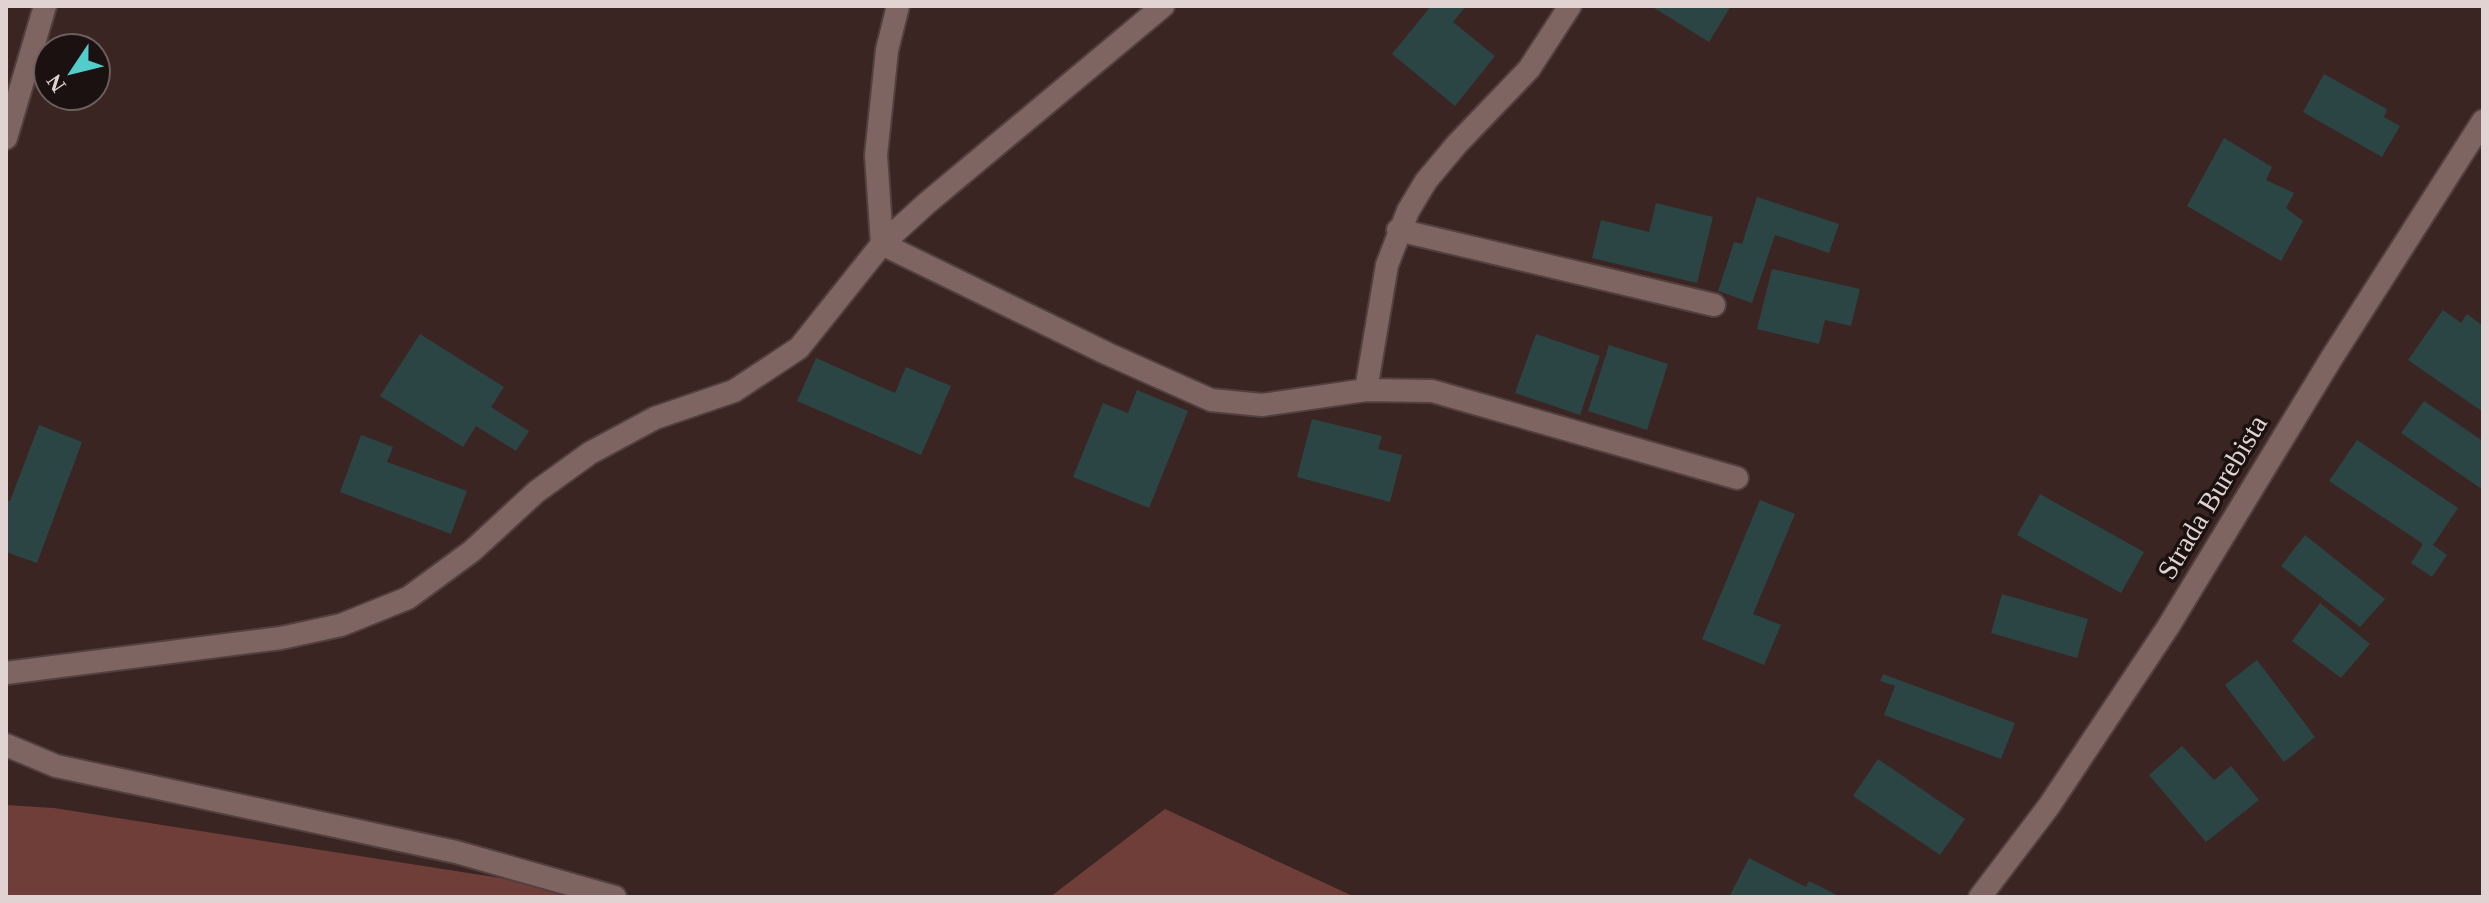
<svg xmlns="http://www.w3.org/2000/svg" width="2489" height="903" font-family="Georgia,serif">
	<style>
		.green { fill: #6f3e39 }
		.building { fill: #2b4545 }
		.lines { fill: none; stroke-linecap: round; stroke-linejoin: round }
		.minor-casing { stroke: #52403f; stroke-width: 26 }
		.secondary-casing { stroke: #52403f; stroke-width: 26 }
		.minor { stroke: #7e6562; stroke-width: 22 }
		.secondary { stroke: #7e6562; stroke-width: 22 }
		.labels { text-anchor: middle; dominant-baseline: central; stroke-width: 7; stroke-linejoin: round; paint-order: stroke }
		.street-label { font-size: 28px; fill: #e1d3d1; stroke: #1a1110 }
	</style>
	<rect width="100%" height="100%" fill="#3a2522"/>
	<path class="green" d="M6 805 54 808 621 897H6Z
		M1165 809 1355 897H1050Z"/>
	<path class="building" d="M1431 6H1466L1453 22 1495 56 1455 106 1392 54Z
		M1651 6H1731L1709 42Z
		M2324 74 2387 109 2384 117 2400 126 2382 157 2303 112Z
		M2224 138 2272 167 2266 180 2294 193 2286 208 2303 221 2281 261 2187 206Z
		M1757 197 1839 224 1829 253 1775 235 1752 303 1718 291 1734 242 1742 244Z
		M1656 203 1713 217 1697 283 1592 258 1601 220 1649 232Z
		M1772 269 1860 289 1851 326 1825 320 1819 344 1757 329Z
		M2443 310 2461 323 2467 314 2483 326V412L2408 360Z
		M420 334 504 387 491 407 529 431 516 451 476 426 463 447 380 396Z
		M1536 334 1600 356 1580 415 1515 393Z
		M1609 345 1668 364 1647 430 1588 411Z
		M816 358 895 393 906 367 951 386 921 455 797 401Z
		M1137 390 1188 411 1149 508 1073 477 1103 403 1128 413Z
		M2424 401 2483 441V490L2401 433Z
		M1312 419 1382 436 1378 449 1402 455 1390 502 1297 477Z
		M39 425 82 442 37 563 6 552V500L10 501Z
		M361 435 393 447 387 462 467 491 451 534 340 492Z
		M2357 440 2458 508 2433 545 2447 555 2432 577 2411 563 2423 544 2329 481Z
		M2040 494 2144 552 2121 593 2017 535Z
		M1760 500 1795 514 1753 614 1781 625 1764 665 1702 639Z
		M2305 535 2385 599 2360 627 2281 566Z
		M2002 594 2088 619 2077 658 1991 633Z
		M2320 603 2370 644 2341 678 2292 641Z
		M2257 660 2315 737 2284 762 2225 685Z
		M1883 674 2015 723 2001 759 1884 715 1895 686 1880 681Z
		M2182 746 2214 780 2231 766 2259 800 2206 842 2149 775Z
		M1878 759 1965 819 1940 855 1853 796Z
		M1749 858 1806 887 1809 881 1841 897H1729Z"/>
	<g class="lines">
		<g class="minor-casing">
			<path id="minor" d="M898 6 887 50 876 155 882 244 1108 354 1211 400 1262 405 1366 390 1432 391 1737 478
				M6 138 45 6
				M1398 230 1714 305
				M1366 390 1387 265 1408 211 1426 181 1457 144 1529 69 1570 6
				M6 673 281 638 341 625 408 598 472 551 536 492 590 453 655 418 734 391 799 348 882 244 927 203 1163 6
				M6 745 56 766 456 852 615 897"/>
		</g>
		<g class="secondary-casing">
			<path id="secondary" d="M1980 897 2049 806 2168 627 2331 359 2483 121"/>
		</g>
		<use href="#minor" class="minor"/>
		<use href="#secondary" class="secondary"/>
	</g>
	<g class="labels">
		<g class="street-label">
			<text transform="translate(2212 497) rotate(-59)">Strada Burebista</text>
		</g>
	</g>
	<rect width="2489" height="903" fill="none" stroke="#e1d3d1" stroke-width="16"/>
	<g transform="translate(72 72) rotate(235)"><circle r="38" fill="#1a1110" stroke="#6a5f5d" stroke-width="2"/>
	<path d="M0-6L14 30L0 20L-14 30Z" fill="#53cdcb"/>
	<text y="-12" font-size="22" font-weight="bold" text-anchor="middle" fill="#e1d3d1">N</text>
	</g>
</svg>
